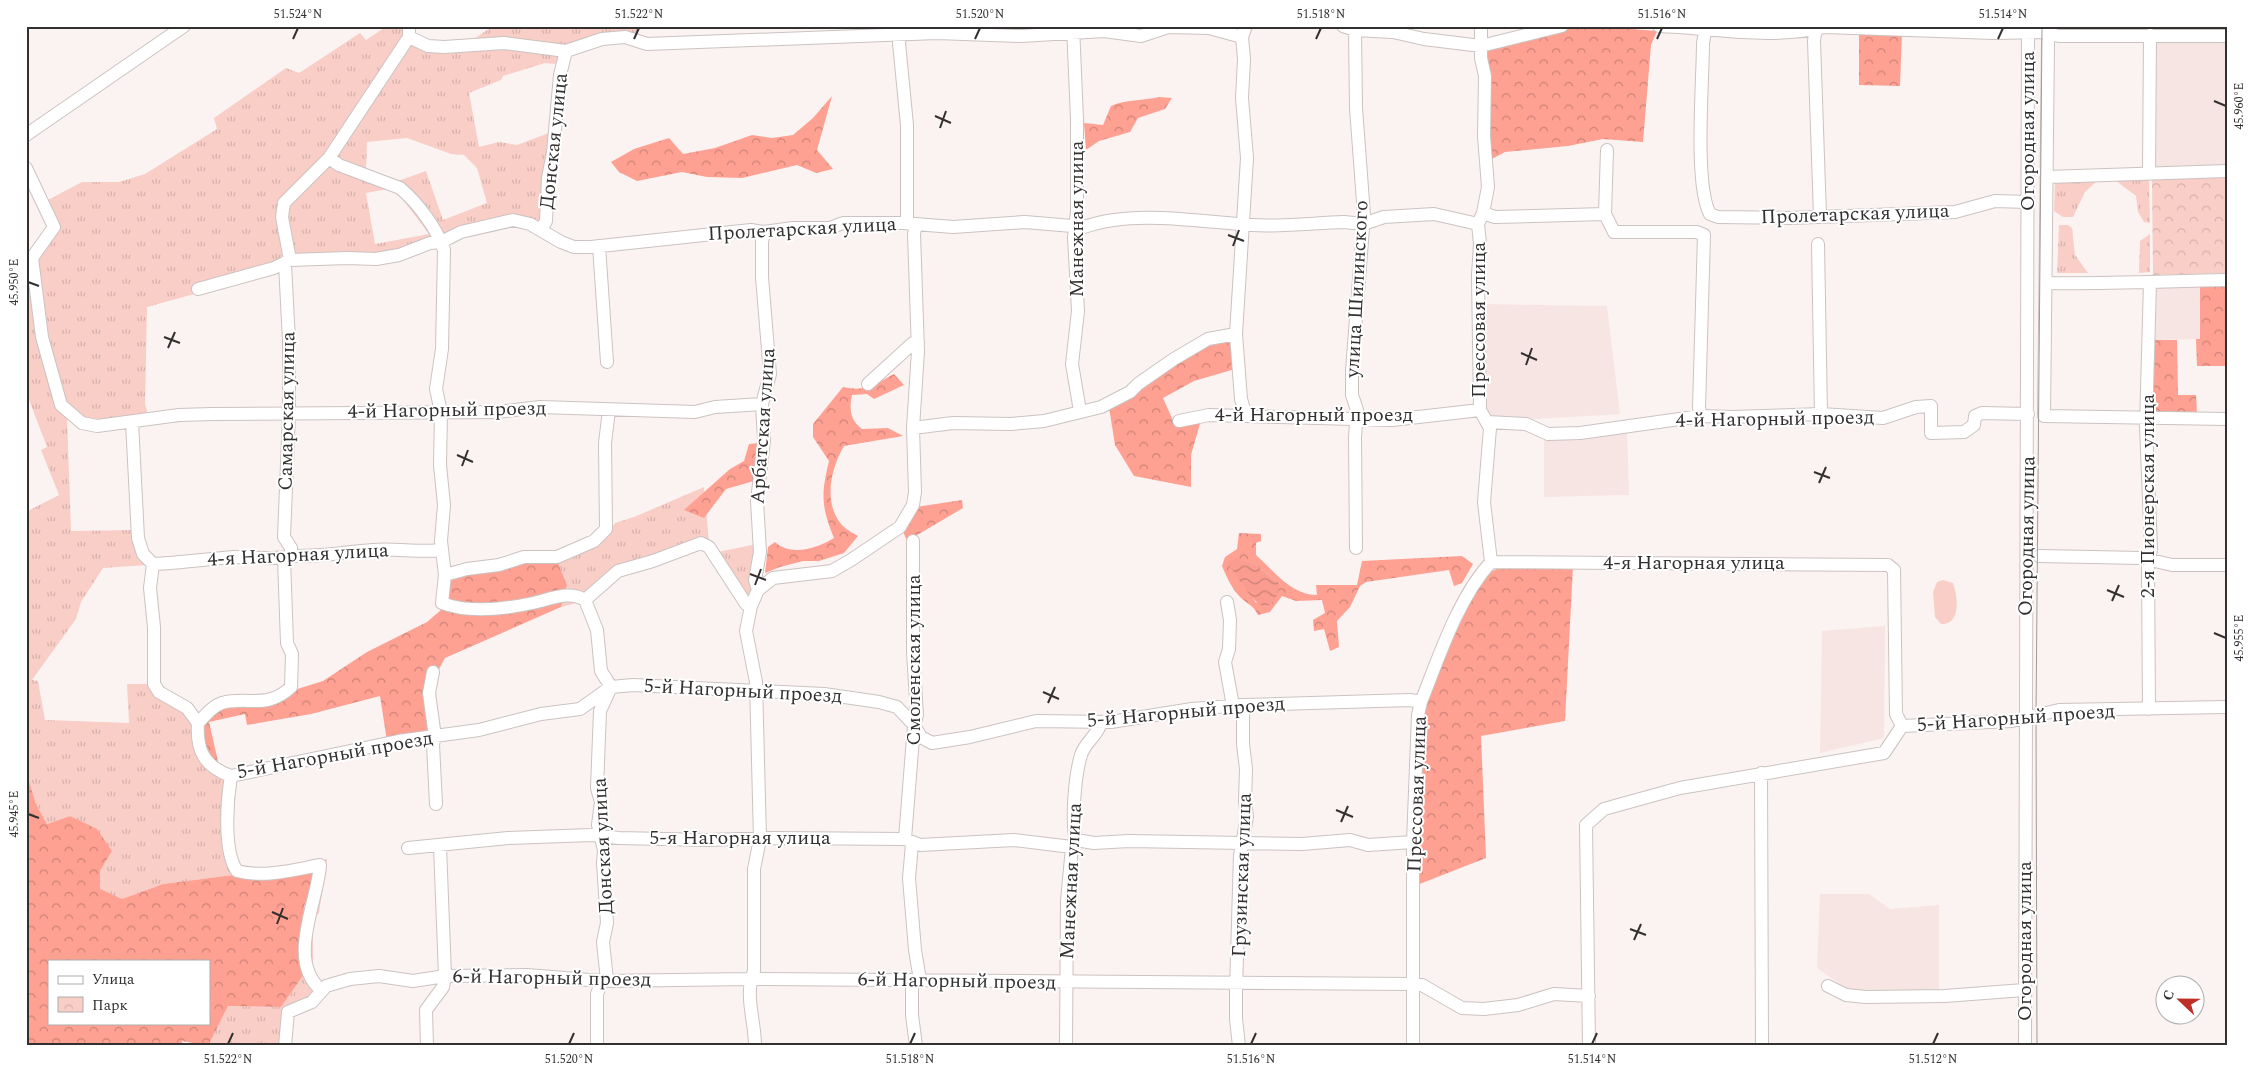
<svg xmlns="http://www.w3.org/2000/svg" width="2253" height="1072" font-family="Spectral,serif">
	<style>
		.built { fill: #f7e5e3 }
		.grass { fill: url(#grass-tufts); fill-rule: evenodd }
		.forest { fill: url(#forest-crowns); fill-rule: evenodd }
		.park { fill: url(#park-crowns) }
		.pitch { fill: #f9cec7 }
		.water { fill: url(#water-waves) }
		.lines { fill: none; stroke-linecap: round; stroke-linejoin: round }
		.minor-casing { stroke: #cbc3c1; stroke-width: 14 }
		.minor { stroke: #fff; stroke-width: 12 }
		.tram { stroke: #a19b9a; stroke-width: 1 }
		.ticks { fill: none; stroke: #333030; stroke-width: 2 }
		.labels { text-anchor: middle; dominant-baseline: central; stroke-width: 4; stroke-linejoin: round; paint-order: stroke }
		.street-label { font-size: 20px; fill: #333030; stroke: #fff }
		.neatline { fill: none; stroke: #333030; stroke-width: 2 }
		.ticks-label { font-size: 12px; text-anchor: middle; fill: #333030 }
	</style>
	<defs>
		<pattern id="grass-tufts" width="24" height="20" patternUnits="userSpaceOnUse" patternTransform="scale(1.25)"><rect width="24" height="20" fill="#f9cec7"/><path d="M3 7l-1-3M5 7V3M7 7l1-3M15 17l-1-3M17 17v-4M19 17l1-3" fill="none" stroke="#d6b1ab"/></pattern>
		<pattern id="forest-crowns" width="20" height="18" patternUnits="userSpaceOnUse" patternTransform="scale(1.25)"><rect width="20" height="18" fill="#fea092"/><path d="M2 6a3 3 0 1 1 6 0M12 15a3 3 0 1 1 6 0" fill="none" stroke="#ce8378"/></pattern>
		<pattern id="park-crowns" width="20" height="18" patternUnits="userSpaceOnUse" patternTransform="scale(1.25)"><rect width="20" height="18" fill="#f9cec7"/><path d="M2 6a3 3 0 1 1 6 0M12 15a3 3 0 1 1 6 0" fill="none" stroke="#d6b1ab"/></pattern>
		<pattern id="water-waves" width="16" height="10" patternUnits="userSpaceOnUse" patternTransform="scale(1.25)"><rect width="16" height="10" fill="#fa9c8f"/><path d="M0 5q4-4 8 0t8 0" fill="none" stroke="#cb8075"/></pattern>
	</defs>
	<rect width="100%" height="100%" fill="#fbf3f1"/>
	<path class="built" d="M2156 40H2227V170H2158L2155 167Z
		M2200 284V339L2152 340 2153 291 2157 287Z
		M1483 304 1607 306 1620 414 1503 421 1489 417 1486 409Z
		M1627 429 1629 495 1544 497V437Z
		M1885 626 1884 738 1820 753 1822 631Z
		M1820 894H1869L1890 909 1939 905V991L1851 992 1817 968Z"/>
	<path class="grass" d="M387 26H405L415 45 503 46 560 56 555 64 545 63 503 76 501 80 469 93 479 147 499 142 517 145 554 131 544 215 539 220 375 256 299 253 281 257V270L147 307 145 404 148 415 121 428 67 418 71 531 133 530 147 565 103 568 81 602 76 619 32 680 38 681 45 720 129 723 127 684H153L186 712 227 780 235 862 239 868 271 871 327 859 319 913 313 918V976L316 992 294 1005 284 1046H208L228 1006 281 1007 302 977 304 906 315 881 233 875 163 884 122 899 100 890V871L112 851 70 816 47 824 36 804 26 771V512L59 495 41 450 47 447 26 392V264L37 258 57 227 46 201 82 182H119L145 174 217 129 214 118 286 68 299 73 360 33 366 40ZM407 138 451 154 464 155 477 168 487 203 443 220 426 171 398 181 366 171 367 142ZM394 188 429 234 375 244 366 193Z
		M493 26H637L639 39 578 46 468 43Z
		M2115 180H2149L2150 223 2144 222 2138 212 2136 196Z
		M2097 181 2085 192 2073 217H2063L2054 211 2055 182Z
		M2059 225H2068L2072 228 2075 255 2088 273H2057Z
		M2150 234V272L2139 273 2140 241Z
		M704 487 709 542 634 562 581 602 561 607 567 585 558 563 612 528 615 523 634 517Z
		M757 544C756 558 759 590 746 597L718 552Z"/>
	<path class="forest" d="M1572 27H1604L1657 31 1651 45 1643 142 1603 139 1568 146 1505 152 1488 161 1484 51 1488 46Z
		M1859 30 1902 32 1900 86 1859 85Z
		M832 96 817 150 833 169 816 173 797 165 742 178 707 177 682 172 637 181 619 172 611 162 634 149 669 138 683 154 715 148 752 135 772 138 793 135 813 118Z
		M1159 97 1172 98 1165 109 1138 118 1130 132 1099 141 1086 150 1084 123 1103 125 1111 106C1126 99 1143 101 1159 97Z
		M2200 284H2227V366H2197L2196 339H2200Z
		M1229 340 1232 343 1235 369 1194 381 1163 398 1175 425 1201 420 1191 455V487L1134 476 1115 445 1109 407 1209 342Z
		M2152 340H2177L2178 395H2196L2197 413H2155L2150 409Z
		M894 374 904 385 874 399 867 394 852 395C849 409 850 420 862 429L888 428 903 436 844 446C831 468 823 502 841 524 845 529 853 533 858 536L844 553 819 561H803L780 567 765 573 768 547 775 542C791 557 818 548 834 538 821 506 821 494 829 461L813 437V424L843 387C867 392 873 385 894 374Z
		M759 443 754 481 726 489 704 518 684 510 730 469 744 461 749 444Z
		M962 500 963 508 907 541 902 529 916 507Z
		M1239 533 1261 534V541L1256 543V555C1274 571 1291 595 1317 595L1316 585H1357L1362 561 1462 556 1473 564 1462 583 1454 586 1449 570 1366 582 1360 586 1350 607 1337 621 1339 647 1330 651 1324 629 1314 631 1313 620 1325 613 1322 600 1296 601 1282 596 1270 612 1258 615C1254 606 1248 604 1241 598 1232 589 1227 578 1222 566L1225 557 1237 549ZM1256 565 1280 584 1256 603 1235 571Z
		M544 558 558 563 567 585 561 607 445 658 434 678 438 732 387 741 380 696 311 714 247 725 245 714 209 722 220 770 204 752 202 723 222 707 291 691 323 681 367 652 427 622 441 610 448 582 452 578Z
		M1505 565 1573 566 1565 721 1481 736 1486 858 1417 885 1422 719C1432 681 1460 607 1485 577 1491 571 1498 568 1505 565Z
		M26 771 36 804 47 824 70 816 97 829 112 851 100 871V889L122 899 163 884 233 875 313 870 315 881 304 906 302 977 281 1007 228 1006 208 1046 182 1041 183 1046H26ZM49 961H209V1023H49Z"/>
	<path class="park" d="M2227 177V273L2153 275 2152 178Z"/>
	<path class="pitch" d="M1943 580 1953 583C1958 597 1961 625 1941 624L1935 617 1933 592 1937 582Z"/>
	<path class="water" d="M1237 559 1256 565 1280 584C1267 638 1242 579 1227 563Z"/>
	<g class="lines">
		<g class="minor-casing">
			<path id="minor" d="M902 26 899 43 907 125V223
				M1073 26 1077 119V212L1074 237 1078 311 1072 364 1080 411
				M1343 26 1355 30 1393 32 1424 39 1481 46 1562 26
				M1481 26V58L1485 76 1484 136 1488 187 1483 213 1478 224 1480 244 1478 275 1480 410 1490 428 1484 502 1491 562
				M1659 26C1714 28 1771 40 1825 27L1994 33 2042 32 2059 36H2227
				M1706 26 1703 43C1703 80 1694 185 1710 214L1718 217 1790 218 1955 212 1995 201 2028 202
				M1816 26 1814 41 1820 216
				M1355 30 1356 108 1364 215 1352 370V395L1357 410 1355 437 1356 548
				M2050 33 2048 42 2044 416 2227 419
				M409 37 428 46 444 47 504 43 566 51 602 39 625 37 647 44 937 33 1021 36 1104 31 1141 36 1168 27 1209 28 1242 37 1246 26
				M1242 37 1244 59 1242 98 1247 158 1236 334 1241 399 1246 416
				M26 135 184 26
				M329 158 339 165 400 188C418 203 437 229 444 250L442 349 436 389 441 412 440 465 444 505 441 541 445 575 442 603C470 614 505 609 533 603 551 599 569 590 585 600
				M26 168 54 227 32 258
				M2149 172 2150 35
				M2047 177 2227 171
				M1483 213 1495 217 1605 214 1614 232H1697L1704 235 1699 408 1701 416
				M1605 214 1607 150
				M541 230 546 221 548 178 553 153 560 75 566 51
				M1818 244 1821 414
				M599 246 607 362
				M32 258 42 337 61 405 82 423 97 426 179 415 212 414 498 412 540 407 695 412 715 407 762 404
				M290 260 282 217 284 203 329 158 409 37V26
				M285 264 289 341V414L284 537 291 548V556
				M2046 283C2107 284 2166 281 2227 280
				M198 289 274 268 290 260 347 258 376 259 399 255 430 243 441 242 461 232 513 220 530 224 561 242 574 247H591L751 230 764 232 793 228H830L843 223H903L953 227 1025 222 1084 227C1135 209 1200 222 1252 225 1282 227 1314 223 1344 222L1363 224 1384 217 1434 214 1478 224
				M868 384 913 343H918
				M1179 421 1209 415 1392 420 1480 410
				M132 422 138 538 143 554 153 564
				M1487 422 1526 424 1548 434 1580 433 1701 416 1732 417 1821 414 1883 418 1916 407 1931 406V433L1964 432 1974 425 1975 416 1982 413 2028 414
				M913 428 953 423 1011 424 1044 421 1101 407 1130 392 1138 384 1174 359 1208 339 1236 334
				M2039 556 2142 558 2172 565H2227
				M284 559 287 643 292 654 291 687C267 710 248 696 222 703 212 706 205 716 198 723 196 751 205 767 231 776L398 741 479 730 541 714 580 709 611 687 633 685 824 694 879 702 897 707 914 725 921 737 932 743 970 737 1036 721 1111 722 1192 709 1243 705 1410 700 1421 702
				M1491 562 1888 565 1894 570 1896 714 1902 726
				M153 564C180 563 207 559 234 557 248 557 282 560 291 556 319 557 345 552 373 550 396 548 419 553 442 550
				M153 564 150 588 154 627V684L159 692 187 708 198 723
				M445 575 467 569 499 565 524 557H557L594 541 606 529 605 443 609 410
				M758 590 755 580 760 552 757 501 764 440 762 404 770 374 762 277V242L764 232
				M585 600 597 630 601 671 611 687 600 711 597 788 601 802 598 825 604 850 603 863 607 923 603 942 607 980
				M585 600 618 571 653 561 701 543 709 547 746 604 751 606
				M1227 602 1230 620 1229 649 1225 662 1233 706
				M433 672 429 693 435 737 433 744 436 804
				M2149 709 2148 567 2151 549 2146 426 2150 282
				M1902 726 2012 721 2059 710 2227 707
				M1761 773 1762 1046
				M231 776C227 800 223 851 237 871 265 878 293 870 320 865 318 901 286 960 321 990
				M905 839 914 725 917 715 913 652V541
				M1076 840 1094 843 1129 841 1302 844 1350 840 1368 845 1413 842
				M912 844 909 878 915 950 920 980
				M408 848 508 838 592 835 619 838 708 840 773 838 905 839 920 845 1014 840 1072 847
				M912 980V1015L916 1046
				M1828 986 1846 995 1866 997 1945 996 2024 990
				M285 1046 288 1012 312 1002 326 986 350 979 379 976 413 981 445 976 527 975 602 981 751 979 1412 984 1422 985 1462 1008 1484 1009 1518 1005 1554 994 1589 996
				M427 1046 426 1010 443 987 445 976 440 846
				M597 1046V994L602 981
				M755 1046C755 1019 744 996 754 971V869L760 839 756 682 746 631 751 606 758 590 773 578 832 571 851 560 900 527 913 505 915 492 913 428 918 351 914 234 916 224
				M1066 1046 1067 901 1072 847 1076 840C1071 820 1075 775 1081 755 1085 742 1099 734 1101 722
				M1239 1046 1236 1019V990L1240 855 1247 817 1245 801 1246 769 1243 744V705
				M1413 1046V842L1418 715 1421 702C1439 657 1458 598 1491 562
				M1589 1046 1586 825 1604 809 1680 788 1884 753 1902 726
				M2025 1046 2028 26"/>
		</g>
		<use href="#minor" class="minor"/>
		<path class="tram" d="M2037 1046 2036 715 2042 26"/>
	</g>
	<path class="ticks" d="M293 39 298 28M634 39 639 28M975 39 980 28M1316 39 1321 28M1657 39 1662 28M1998 39 2003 28M2214 101 2226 106M935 116 951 123M940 128 946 111M1228 235 1244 241M1233 246 1239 230M28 282 39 286M164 337 180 343M168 348 175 332M1521 353 1537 360M1526 365 1532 348M457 455 473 462M462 466 468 450M1814 472 1830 478M1819 483 1826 467M750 574 766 580M755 585 761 569M2107 590 2124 597M2112 601 2119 585M2214 633 2226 638M1043 692 1059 699M1048 703 1055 687M1336 810 1353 817M28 814 39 818M1341 822 1348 806M272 912 288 919M277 924 283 908M1630 929 1646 935M1634 940 1641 924M228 1044 233 1033M569 1044 574 1033M910 1044 915 1033M1251 1044 1256 1033M1592 1044 1597 1033M1933 1044 1938 1033"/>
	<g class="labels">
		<g class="street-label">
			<text transform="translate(2028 131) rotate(-90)">Огородная улица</text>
			<text transform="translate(554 141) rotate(-84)">Донская улица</text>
			<text transform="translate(1855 214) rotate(-2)">Пролетарская улица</text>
			<text transform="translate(1077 219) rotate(-90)">Манежная улица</text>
			<text transform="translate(802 229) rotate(-3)">Пролетарская улица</text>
			<text transform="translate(1357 289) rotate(-87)">улица Шилинского</text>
			<text transform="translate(1479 320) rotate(-90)">Прессовая улица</text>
			<text transform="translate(447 410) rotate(-1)">4-й Нагорный проезд</text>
			<text transform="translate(287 411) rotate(-89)">Самарская улица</text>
			<text x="1314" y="415">4-й Нагорный проезд</text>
			<text transform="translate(1775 419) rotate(-1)">4-й Нагорный проезд</text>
			<text transform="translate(763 426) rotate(-86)">Арбатская улица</text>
			<text transform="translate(2148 496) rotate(-90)">2-я Пионерская улица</text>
			<text transform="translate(2027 536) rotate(-89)">Огородная улица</text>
			<text transform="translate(298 555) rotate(-3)">4-я Нагорная улица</text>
			<text x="1694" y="563">4-я Нагорная улица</text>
			<text transform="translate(914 660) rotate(-90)">Смоленская улица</text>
			<text transform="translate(743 691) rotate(3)">5-й Нагорный проезд</text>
			<text transform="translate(1186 712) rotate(-5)">5-й Нагорный проезд</text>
			<text transform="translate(2016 718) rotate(-4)">5-й Нагорный проезд</text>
			<text transform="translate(335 755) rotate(-10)">5-й Нагорный проезд</text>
			<text transform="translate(1417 794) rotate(-88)">Прессовая улица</text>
			<text x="740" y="838">5-я Нагорная улица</text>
			<text transform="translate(603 846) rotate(-93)">Донская улица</text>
			<text transform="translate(1242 875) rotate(-88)">Грузинская улица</text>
			<text transform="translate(1071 881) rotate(-87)">Манежная улица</text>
			<text transform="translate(2025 941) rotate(-90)">Огородная улица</text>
			<text transform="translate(552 978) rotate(1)">6-й Нагорный проезд</text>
			<text transform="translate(957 981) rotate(1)">6-й Нагорный проезд</text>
		</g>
	</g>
	<rect width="2253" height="1072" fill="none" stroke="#ffffff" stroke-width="55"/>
	<rect x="48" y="960" width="162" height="65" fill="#ffffff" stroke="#adacac"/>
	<rect x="58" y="976" width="25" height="8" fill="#ffffff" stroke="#adacac"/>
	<text x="92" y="984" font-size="15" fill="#333030">Улица</text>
	<rect x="58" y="997" width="25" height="15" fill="url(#park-crowns)" stroke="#adacac"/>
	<text x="92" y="1010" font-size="15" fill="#333030">Парк</text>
	<g transform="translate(2180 1000) rotate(292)"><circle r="24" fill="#ffffff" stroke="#adacac"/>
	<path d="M0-4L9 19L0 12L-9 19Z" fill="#be3027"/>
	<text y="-8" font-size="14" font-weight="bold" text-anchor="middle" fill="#333030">С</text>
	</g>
	<rect x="28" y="28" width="2198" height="1016" class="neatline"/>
	<g class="ticks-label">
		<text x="298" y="18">51.524°N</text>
		<text x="639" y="18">51.522°N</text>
		<text x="980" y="18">51.520°N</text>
		<text x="1321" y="18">51.518°N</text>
		<text x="1662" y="18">51.516°N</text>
		<text x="2003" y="18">51.514°N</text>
		<text transform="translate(2239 106) rotate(-90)" y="4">45.960°E</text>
		<text transform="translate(14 282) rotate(-90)" y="4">45.950°E</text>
		<text transform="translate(2239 638) rotate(-90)" y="4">45.955°E</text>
		<text transform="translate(14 814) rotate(-90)" y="4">45.945°E</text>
		<text x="228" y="1063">51.522°N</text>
		<text x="569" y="1063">51.520°N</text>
		<text x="910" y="1063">51.518°N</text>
		<text x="1251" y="1063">51.516°N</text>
		<text x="1592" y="1063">51.514°N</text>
		<text x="1933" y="1063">51.512°N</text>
	</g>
</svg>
